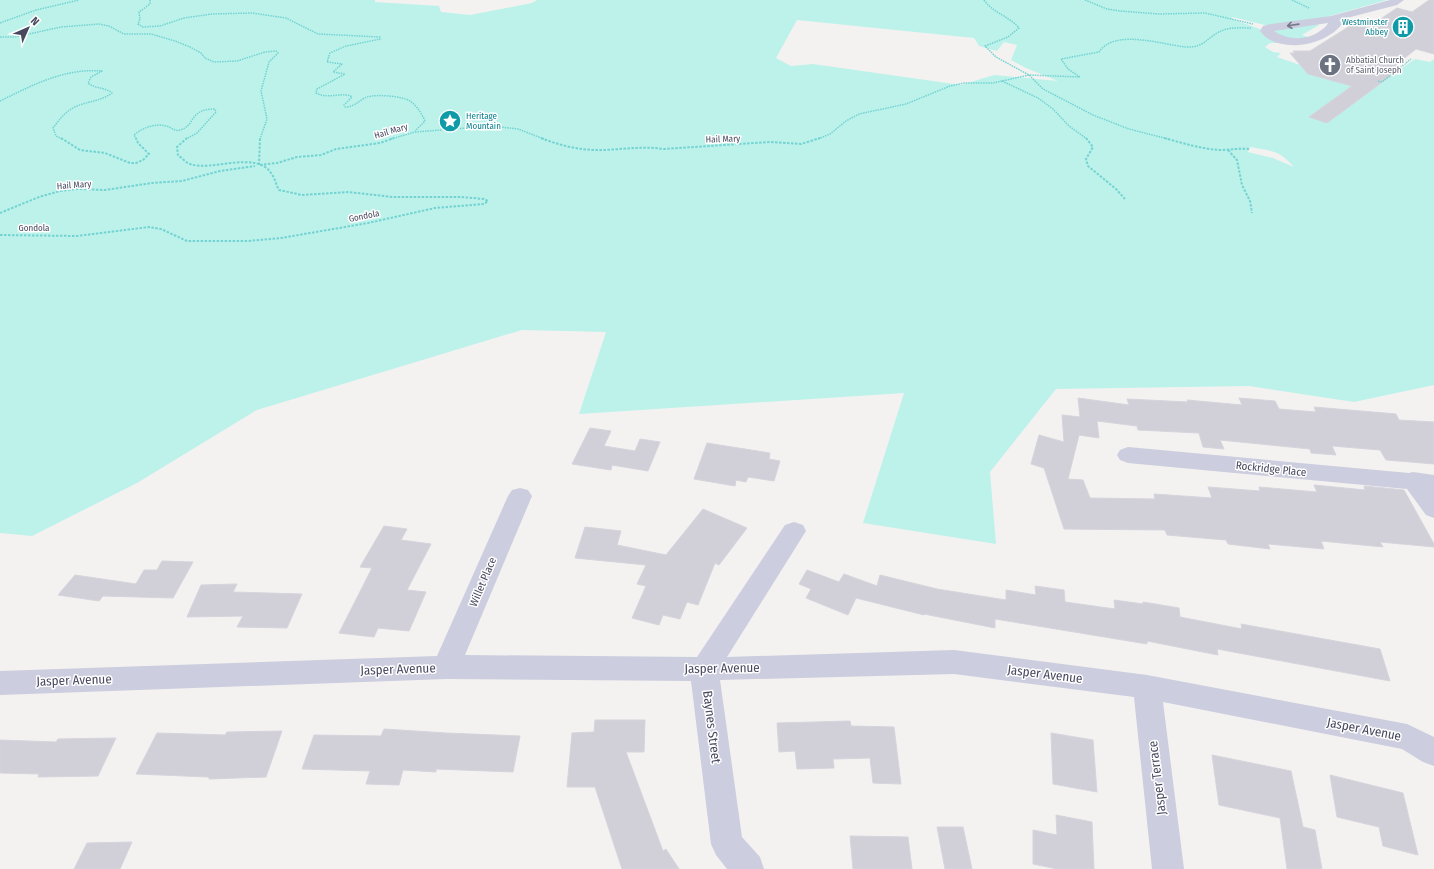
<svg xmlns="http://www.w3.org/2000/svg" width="1434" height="869" font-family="'Fira Sans Condensed',sans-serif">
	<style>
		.green { fill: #bdf2eb; fill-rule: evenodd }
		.building { fill: #d1cfd8; stroke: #d6d4dc }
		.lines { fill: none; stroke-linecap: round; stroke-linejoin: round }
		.path-far1 { stroke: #72d3d2; stroke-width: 1.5; stroke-dasharray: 1.5 1; stroke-linecap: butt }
		.path { stroke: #72d3d2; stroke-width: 2; stroke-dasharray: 2.5 1.5; stroke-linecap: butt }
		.minor { fill: #cccdde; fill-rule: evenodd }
		.oneway { stroke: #76778b }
		.labels { text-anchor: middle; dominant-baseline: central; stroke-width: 3; stroke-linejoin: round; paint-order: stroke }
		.far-culture-label { font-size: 9px; fill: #0d838f; stroke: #fff; text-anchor: end }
		.far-worship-label { font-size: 9px; fill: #5b616d; stroke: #fff; text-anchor: start }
		.far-street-label { font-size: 9px; fill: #47485f; stroke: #fff }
		.street-label { font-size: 11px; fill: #47485f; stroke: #fff }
		.near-street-label { font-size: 13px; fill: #47485f; stroke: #fff }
	</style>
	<rect width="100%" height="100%" fill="#f3f2f0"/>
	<path class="green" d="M0 0H375V2L439 6 441 12 470 15 532 3 537 0H1387L1326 17 1269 26 1232 17V19L1260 29 1261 31 1279 43H1270L1265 47 1273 52 1281 53 1277 57 1303 66 1352 86 1309 117 1377 86 1415 59 1430 62 1434 59V385L1354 402 1249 386 1056 389 990 472 996 544 863 523 904 393 579 414 606 332 522 330 257 410 137 483 32 536 0 533ZM797 20 974 38 979 46 997 51 1004 42 1017 45 1011 60 1026 68 1058 81 994 75 961 85 813 64 791 66 776 58ZM1250 147C1272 151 1279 150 1294 167L1273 158 1248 152Z
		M1315 23 1319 25 1302 35 1311 38H1287L1271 31Z"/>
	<path class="building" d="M1429 0H1434V54L1416 49 1396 65 1400 69 1327 123 1309 117 1352 86 1308 74 1290 53H1295L1293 51H1310L1353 24 1357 23 1370 26 1397 8 1412 12Z
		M1078 398 1129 405 1127 399 1188 402 1187 400 1242 405 1239 398 1275 401 1279 409 1316 412 1314 407 1396 414 1399 420 1434 422V464L1386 460 1380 450 1332 446 1336 455 1311 453 1310 449 1220 440 1224 449 1203 447 1199 433 1138 430 1137 426 1097 421 1099 438 1079 435 1068 479 1083 480 1090 498 1155 499 1154 494 1212 498 1208 487 1260 491 1259 487 1317 492 1314 485 1365 490 1364 486 1404 490 1434 544V547L1380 542 1383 547 1321 541 1324 549 1268 544 1270 549 1228 544 1226 540 1167 535 1165 530 1064 529 1044 468 1031 464 1039 435 1064 442 1062 415 1080 417Z
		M590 428 611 431 604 446 635 451 640 439 660 442 648 471 612 465 611 470 572 464Z
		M707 443 770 453 769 459 780 461 774 481 748 477 746 482 736 480 735 486 694 479Z
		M703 509 747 528 719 565 715 563 698 605 687 602 680 619 663 615 659 625 632 618 646 586 637 584 646 565 575 558 585 527 621 531 617 545 666 555Z
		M384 526 407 529 401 540 431 544 407 590 426 592 409 631 378 628 374 637 339 633 372 568 360 567Z
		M162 561 193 562 173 598 103 596 99 601 58 595 75 575 136 584 144 570H157Z
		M807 570 839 582 844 574 877 586 880 575 937 589 1006 600V590L1036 595 1035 586 1064 590 1065 602 1115 609 1114 600 1143 604V602L1179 608 1180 617 1242 629 1241 624 1380 649 1390 681 1217 649 1218 655 1147 641V644L995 619V628L924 614V615L856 598 848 615 806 598 811 589 799 584Z
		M237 584 233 592 302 594 287 628 237 627 243 616 187 617 201 585Z
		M595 720H645L644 752H626L663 851 666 849 679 869H622L595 787H567L572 733 594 732Z
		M850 721 851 726 894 727 901 784 873 783 870 758 833 759 834 768 797 769 795 751 779 752 777 723Z
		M384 729 446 733 520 736 513 772 436 769V772L403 770 399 785 366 784 370 771 302 769 314 735 381 736Z
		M282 731 266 777 209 779V777L136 774 157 733 225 735 227 732Z
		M1051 733 1093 740 1097 792 1053 784Z
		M116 738 98 776 38 777 39 774 0 773V740L56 742 58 739Z
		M1212 755 1291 771 1303 827 1315 830 1322 869H1287L1280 818 1219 805Z
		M1330 775 1403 793 1418 855 1383 846 1379 827 1337 817Z
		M1056 815 1092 822 1094 869H1057L1033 864V830L1057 835Z
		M937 827H963L972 869H945Z
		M850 836 908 837 912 869H853Z
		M132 842 120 869H74L87 843Z"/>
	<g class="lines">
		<path class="path-far1" d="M150 0V4L139 12 140 19 138 24 143 27 160 26 184 18 212 14 252 13 286 18 318 34 380 37V39L346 46 330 53 327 62 342 64 333 72 345 74 317 89 316 93C329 100 343 91 352 97L344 105 345 107C355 107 359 100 367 97 376 94 402 96 410 101 417 106 422 114 425 121L415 131
			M984 0C993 13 1009 16 1019 28L1008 37 985 46 996 57 1029 75 1043 89 1093 115 1129 129 1168 139
			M1085 0 1107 9 1120 11 1159 14 1205 13 1253 24
			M1292 0 1309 8
			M0 23 36 10 79 0
			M0 37H15L61 27 99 24 109 26 124 34H151L175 41 190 47 201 53 205 58 214 62 237 61 265 52 276 51 278 53 269 62 261 91 267 119 260 139
			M1080 77 1068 69 1061 59 1099 52C1115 28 1163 45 1186 47 1206 48 1208 35 1224 30 1231 27 1243 28 1251 28
			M1002 81 1038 98 1053 109 1069 126 1087 139
			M1378 81 1382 82 1411 59
			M0 101C33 85 64 68 102 71L91 77 88 83C95 89 105 87 112 93 100 102 86 101 73 108 65 112 59 120 53 128L56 136 62 139
			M136 139 134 135C142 128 155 123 166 126 171 127 175 132 180 130 196 126 188 109 215 109L216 112 197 133 186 139
			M391 139 415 132 492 126 518 129 544 139
			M818 139 830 134 846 121 859 114 906 104 950 86 964 83H993L1029 75 1080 77"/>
		<path class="path" d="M61 138 80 150 105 153 130 163H136L143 160 149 154 138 143 136 138
			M541 138C561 146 583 151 605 150 625 149 644 146 664 149L770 142 801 144 820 138
			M1086 138 1093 147 1086 159 1088 166 1116 189 1125 199
			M1164 138C1183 143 1201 149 1220 150 1230 150 1239 148 1249 149
			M1228 150 1237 160 1242 185 1250 201 1252 213
			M259 165 260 138
			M260 165 277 163 297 157 321 155 336 149 380 143 394 138
			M0 213 39 197 60 191 77 189 105 190 152 183 182 181 220 171 255 166
			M0 235 77 236 149 227 161 229 187 241H248L281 238 368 223 435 208 484 204 488 201 484 199 461 197H393L348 192 302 195 279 190C276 185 275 178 271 173 256 150 211 172 190 164 186 163 182 158 178 155L177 147 187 138"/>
		<path class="minor" d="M1390 0H1404L1397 5 1339 20 1342 24C1326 46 1277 55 1260 31L1263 26 1271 24 1331 16ZM1328 23C1327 26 1323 29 1320 31 1306 41 1287 40 1274 31Z
			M1128 447 1409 473 1413 472 1434 475V518L1426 515 1407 489 1128 463 1120 460 1117 455 1120 450Z
			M520 488 528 490 532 496 465 655 697 657 785 525 794 522 803 525 806 531 727 657 954 650 1147 675 1407 724 1434 737V766L1423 762 1402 749 1163 702 1184 869H1152L1134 697 954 674 720 680 742 837 760 857 764 869H727L716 855 711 844 691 681 446 679 0 695V671L437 656 508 496 512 490Z"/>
	</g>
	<defs><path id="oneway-shaft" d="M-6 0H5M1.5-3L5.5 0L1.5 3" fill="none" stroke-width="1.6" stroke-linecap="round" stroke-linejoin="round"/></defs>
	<use class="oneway" href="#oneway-shaft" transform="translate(1293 25) rotate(172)"/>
	<defs>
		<g id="building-disc" transform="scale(1.15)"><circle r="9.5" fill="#0f9aa8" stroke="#fff"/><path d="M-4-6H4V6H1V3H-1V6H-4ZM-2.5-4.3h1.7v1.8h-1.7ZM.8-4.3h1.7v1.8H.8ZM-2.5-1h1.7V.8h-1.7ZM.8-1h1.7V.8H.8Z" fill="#fff"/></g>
		<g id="church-disc" transform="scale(1.15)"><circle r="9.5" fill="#6b7280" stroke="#fff"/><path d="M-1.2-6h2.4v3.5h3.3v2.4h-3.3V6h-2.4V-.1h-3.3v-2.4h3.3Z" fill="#fff"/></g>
		<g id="sight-disc" transform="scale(1.15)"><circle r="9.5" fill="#0f9aa8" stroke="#fff"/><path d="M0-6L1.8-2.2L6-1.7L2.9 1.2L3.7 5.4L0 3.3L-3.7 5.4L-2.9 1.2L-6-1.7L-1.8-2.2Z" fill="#fff"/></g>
	</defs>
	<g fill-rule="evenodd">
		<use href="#building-disc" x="1403" y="27"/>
		<use href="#church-disc" x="1330" y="65"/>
		<use href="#sight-disc" x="450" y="121"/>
	</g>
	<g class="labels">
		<g class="far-culture-label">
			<text x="1388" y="22">Westminster<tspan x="1388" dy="10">Abbey</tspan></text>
			<text x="466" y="116" text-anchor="start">Heritage<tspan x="466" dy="10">Mountain</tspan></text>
		</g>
		<g class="far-worship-label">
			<text x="1346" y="60">Abbatial Church<tspan x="1346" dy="10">of Saint Joseph</tspan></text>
		</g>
		<g class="far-street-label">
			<text transform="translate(391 131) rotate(-16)">Hail Mary</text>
			<text transform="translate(723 139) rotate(-2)">Hail Mary</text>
			<text transform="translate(74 185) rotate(-4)">Hail Mary</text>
			<text transform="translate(364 216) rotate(-11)">Gondola</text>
			<text x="34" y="228">Gondola</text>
		</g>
		<g class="street-label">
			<text transform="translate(1271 469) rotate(6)">Rockridge Place</text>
			<text transform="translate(483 582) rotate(-67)">Willet Place</text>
		</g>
		<g class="near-street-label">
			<text transform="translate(722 668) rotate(-1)">Jasper Avenue</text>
			<text transform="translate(398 669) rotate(-2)">Jasper Avenue</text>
			<text transform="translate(1045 674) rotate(7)">Jasper Avenue</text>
			<text transform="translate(74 680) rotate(-2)">Jasper Avenue</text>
			<text transform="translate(712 727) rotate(83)">Baynes Street</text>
			<text transform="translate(1364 729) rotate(11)">Jasper Avenue</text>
			<text transform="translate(1157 778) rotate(-97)">Jasper Terrace</text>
		</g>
	</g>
	<g transform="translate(28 28) rotate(45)" stroke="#ffffff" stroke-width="3" paint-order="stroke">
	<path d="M0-3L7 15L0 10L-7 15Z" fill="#47485f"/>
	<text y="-6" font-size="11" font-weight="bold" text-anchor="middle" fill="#47485f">N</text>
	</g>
</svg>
